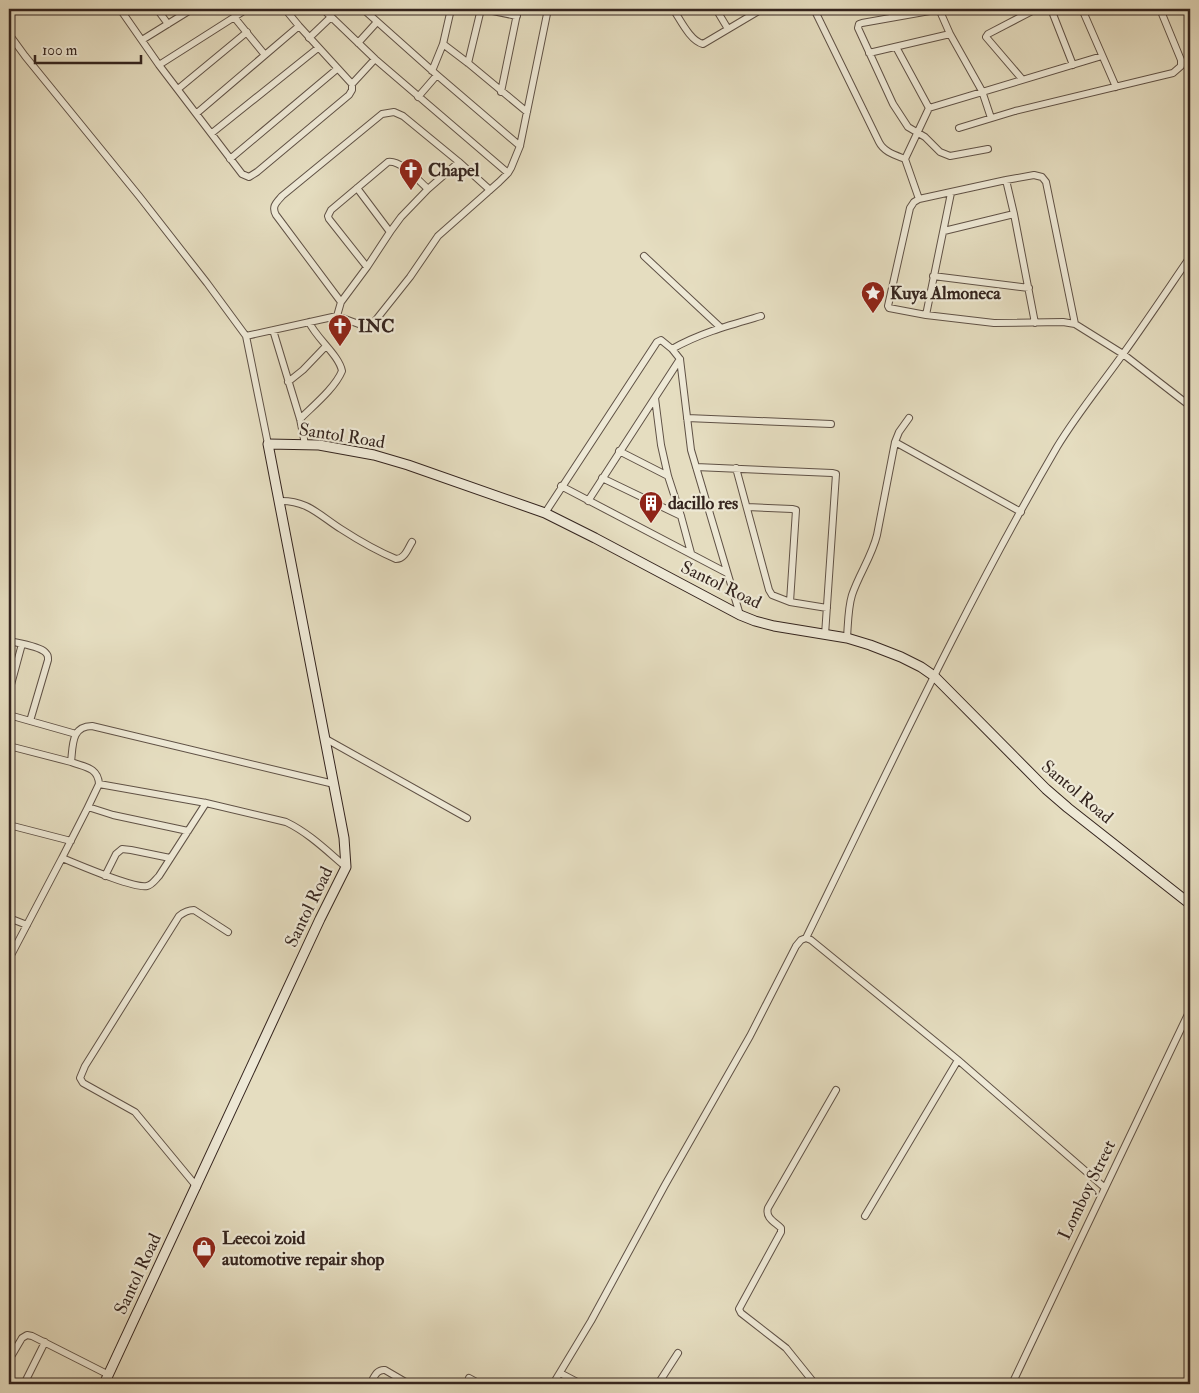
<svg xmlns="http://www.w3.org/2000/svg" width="1199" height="1393" font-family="'IM FELL Double Pica',serif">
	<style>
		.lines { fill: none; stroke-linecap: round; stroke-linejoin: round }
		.street-casing { stroke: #605246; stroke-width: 8 }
		.secondary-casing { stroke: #34241e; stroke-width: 11 }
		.street { stroke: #eee9d6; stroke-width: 6 }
		.secondary { stroke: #eee9d6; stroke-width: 9 }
		.labels { text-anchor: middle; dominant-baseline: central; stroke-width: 4.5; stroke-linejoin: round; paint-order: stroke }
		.poi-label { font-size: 18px; font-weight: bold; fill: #34241e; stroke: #eee9d6; text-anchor: start }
		.street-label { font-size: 18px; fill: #34241e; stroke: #eee9d6 }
	</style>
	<rect width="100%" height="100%" fill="#e5ddc0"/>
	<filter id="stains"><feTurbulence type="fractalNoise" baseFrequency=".004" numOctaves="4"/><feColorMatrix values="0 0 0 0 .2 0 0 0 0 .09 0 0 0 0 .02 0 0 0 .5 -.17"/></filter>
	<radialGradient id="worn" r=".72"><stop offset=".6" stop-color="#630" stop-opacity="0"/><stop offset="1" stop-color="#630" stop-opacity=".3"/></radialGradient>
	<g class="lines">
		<g class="street-casing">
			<path id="street" d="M120 9 159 65 242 174 249 177 257 172 349 95 352 90V84L299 26 285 9
				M157 9 168 24
				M323 9 375 59 508 173
				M363 9 437 75 520 146
				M483 9 517 16
				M673 9C680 19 690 41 703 44L762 9
				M716 9 728 29
				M814 9 879 142C884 152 895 155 905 159L919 199
				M939 9 950 34 982 91 991 118
				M941 9 862 23 859 24 858 28 893 104 908 127 925 137 940 152 950 156 988 149
				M1051 9 1073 65
				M1082 9 1116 87
				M234 17 265 55
				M9 34 25 56 139 196 207 283 246 336 268 444
				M309 38 331 17
				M142 40 192 9
				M358 43 377 22
				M443 44 468 63 527 112
				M896 47 929 108
				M869 53 950 34
				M468 63 481 9
				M159 65 247 9
				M432 71 443 44 451 9
				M1022 79 986 37 988 34 1036 9
				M352 84 375 59
				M178 89 247 32
				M501 92 518 9
				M418 97 437 75
				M197 113 299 26
				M959 128 1015 111 1173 73 1181 66V60L1160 9
				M212 133 318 48
				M230 159 337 69
				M905 159 929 108 1102 56
				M1006 180 1014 214 1035 323
				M357 188 390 232
				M944 231 1014 214
				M644 256 720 327
				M367 267 329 219 328 216 331 210 388 162C401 160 418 180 428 189
				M933 276 1029 288
				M341 302 276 215C271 206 277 202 282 196L382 114 394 112 403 116 459 162 490 190
				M926 315 951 193
				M337 316 341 302 367 267 390 232 401 217 428 189 459 162
				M1075 324 1063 322 994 323 926 315 889 308 888 306 910 208 914 202 919 199 1006 180 1034 175 1042 177 1046 182 1075 324 1123 354 1190 406
				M273 330 300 419 305 444
				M246 336 337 316 364 326 371 324 375 321 410 277 438 236 499 182 508 173 511 168 520 146 548 9
				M672 349C700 333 730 325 761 316
				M288 382 303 370 326 346
				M655 398 661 445 668 476 681 516 691 553
				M687 418 831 424
				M300 419C313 406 335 388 342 371 339 355 316 338 309 322
				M895 442 1021 512
				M619 451 668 476
				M696 467 832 473 836 474 825 635
				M736 468 769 590 772 595 790 602 827 608
				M602 478 681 516
				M561 486 727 573
				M279 501C307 500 319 515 341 529 358 540 377 551 396 559 405 559 408 548 412 542
				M588 501 680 359
				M747 507 792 509 796 510 790 602
				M545 513 657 342 661 340 672 349 680 359 691 450 740 615
				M847 638C848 624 848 608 852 595 859 574 872 556 877 535L895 442 899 432 909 418
				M9 641C18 643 39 646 45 652 48 655 48 656 48 660L30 721
				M9 692 22 644
				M9 715 76 734
				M326 739 467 818
				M9 746 71 762
				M334 784 92 726C71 726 73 746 71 762 84 767 98 767 99 784L206 803 286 822C309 833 327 851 346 867
				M88 807 99 784
				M9 825 71 841
				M62 858 88 807 113 815 188 831
				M105 876 116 854 122 849 131 850 170 858
				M9 918 27 925
				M806 938C887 773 964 606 1057 447 1077 414 1101 385 1123 354 1146 322 1168 289 1190 257
				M9 959 62 858C77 864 134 889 147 886 152 885 155 880 159 876L206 803
				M197 1187 135 1112 83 1083 80 1078 85 1066 179 916C184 912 188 910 194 910L228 932
				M865 1216 958 1060
				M9 1360 22 1338 27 1335 32 1336 109 1375
				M560 1373 581 1384
				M469 1378 480 1384
				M24 1384 45 1342
				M370 1384C374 1378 376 1369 385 1370L409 1384
				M553 1384 591 1321 665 1185 750 1036 796 946 801 940 806 938 811 940 958 1060 1105 1188
				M658 1384 678 1353
				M815 1384 786 1348 741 1313 739 1309 781 1232V1228C775 1222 765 1218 768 1208L836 1090
				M1012 1384 1073 1255 1190 1010"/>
		</g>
		<g class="secondary-casing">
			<path id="secondary" d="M104 1384 320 919 346 867 344 838 340 817 268 444 319 445 374 455 408 465 545 513 595 538 740 615 755 621 774 626 847 638 870 645 901 657 921 667 934 676 1046 789 1068 808 1190 904"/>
		</g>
		<use href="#street" class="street"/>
		<use href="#secondary" class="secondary"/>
	</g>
	<defs>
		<g id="church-pin" transform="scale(1.25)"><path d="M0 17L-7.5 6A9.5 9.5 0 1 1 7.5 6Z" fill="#8f2418" stroke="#eee9d6"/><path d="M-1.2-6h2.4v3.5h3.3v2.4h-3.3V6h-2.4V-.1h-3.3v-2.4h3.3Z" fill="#fff"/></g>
		<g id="sight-pin" transform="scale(1.25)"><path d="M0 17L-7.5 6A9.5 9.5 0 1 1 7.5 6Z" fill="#8f2418" stroke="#eee9d6"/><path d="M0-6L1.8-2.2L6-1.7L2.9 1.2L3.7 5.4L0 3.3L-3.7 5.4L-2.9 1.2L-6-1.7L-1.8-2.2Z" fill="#fff"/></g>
		<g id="building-pin" transform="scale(1.25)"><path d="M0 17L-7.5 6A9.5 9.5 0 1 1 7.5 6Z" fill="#8f2418" stroke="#eee9d6"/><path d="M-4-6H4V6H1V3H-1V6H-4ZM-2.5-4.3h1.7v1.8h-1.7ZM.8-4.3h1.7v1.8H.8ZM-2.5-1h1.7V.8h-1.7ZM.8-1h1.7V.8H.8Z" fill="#fff"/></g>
		<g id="shop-pin" transform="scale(1.25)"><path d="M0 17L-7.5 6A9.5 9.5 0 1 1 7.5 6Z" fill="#8f2418" stroke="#eee9d6"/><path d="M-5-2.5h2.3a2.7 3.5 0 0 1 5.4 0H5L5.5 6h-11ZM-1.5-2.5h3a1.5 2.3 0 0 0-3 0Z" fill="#fff"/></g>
	</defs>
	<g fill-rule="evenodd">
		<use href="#church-pin" x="411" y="170"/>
		<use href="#sight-pin" x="873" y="293"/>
		<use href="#church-pin" x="340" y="326"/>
		<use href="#building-pin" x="651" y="503"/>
		<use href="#shop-pin" x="204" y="1248"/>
	</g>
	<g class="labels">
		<g class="poi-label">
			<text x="428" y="170">Chapel</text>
			<text x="890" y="293">Kuya Almoneca</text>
			<text x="358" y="326">INC</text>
			<text x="668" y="503">dacillo res</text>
			<text x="222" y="1238">Leecoi zoid<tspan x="222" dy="21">automotive repair shop</tspan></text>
		</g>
		<g class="street-label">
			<text transform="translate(342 436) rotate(9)">Santol Road</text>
			<text transform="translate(721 585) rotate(26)">Santol Road</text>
			<text transform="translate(1077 792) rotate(40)">Santol Road</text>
			<text transform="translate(309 907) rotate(-64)">Santol Road</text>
			<text transform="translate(1087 1190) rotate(-64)">Lomboy Street</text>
			<text transform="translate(138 1274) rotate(-65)">Santol Road</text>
		</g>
	</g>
	<rect width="1199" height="1393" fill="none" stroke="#e5ddc0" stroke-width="30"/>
	<rect x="10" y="10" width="1179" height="1373" fill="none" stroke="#34241e" stroke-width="2.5"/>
	<rect x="15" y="15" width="1169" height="1363" fill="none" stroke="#34241e"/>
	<path d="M35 55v8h106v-8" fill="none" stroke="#34241e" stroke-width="2.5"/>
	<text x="42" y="55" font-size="15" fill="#34241e" stroke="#eee9d6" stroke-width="4" paint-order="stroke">100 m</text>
	<rect width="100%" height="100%" filter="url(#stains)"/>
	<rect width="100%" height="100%" fill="url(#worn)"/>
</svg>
